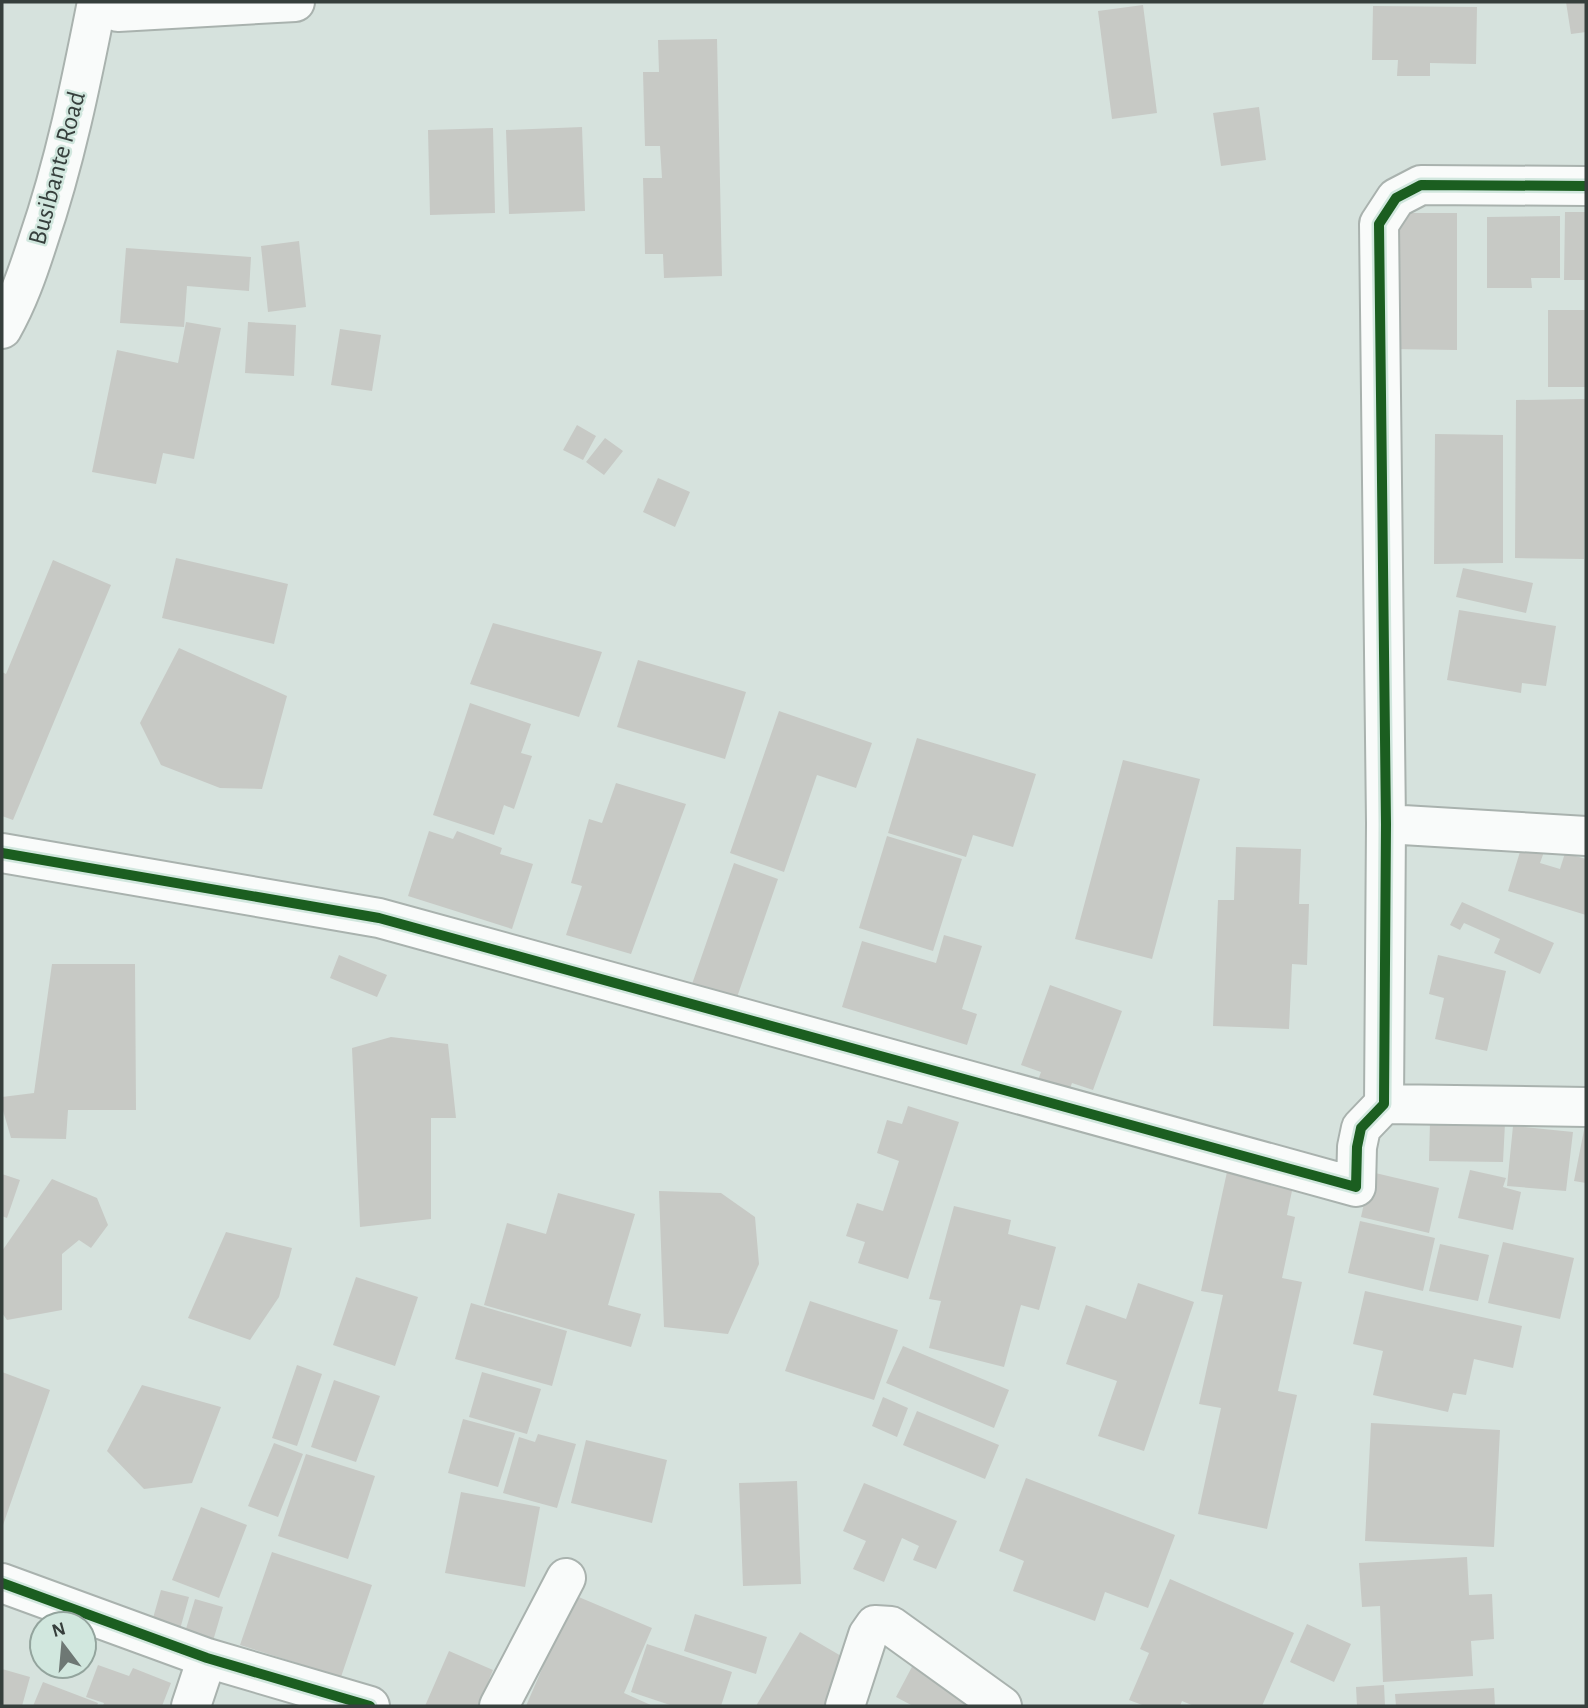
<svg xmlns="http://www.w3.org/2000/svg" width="1588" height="1708" font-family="'Alegreya Sans',sans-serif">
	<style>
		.building { fill: #c7c9c5 }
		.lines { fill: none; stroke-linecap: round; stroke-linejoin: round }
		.minor-casing { stroke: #a9b2ae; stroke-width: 42 }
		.minor { stroke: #f9fbfa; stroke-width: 38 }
		.cycleway-casing { stroke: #d1e7de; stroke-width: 15 }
		.cycleway { stroke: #1b5e20; stroke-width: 10 }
		.labels { text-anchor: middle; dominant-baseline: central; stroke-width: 5; stroke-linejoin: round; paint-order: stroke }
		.street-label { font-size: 26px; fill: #363f3c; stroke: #d1e7de }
	</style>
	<rect width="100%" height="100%" fill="#d6e2dd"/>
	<path class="building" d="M1566 2H1586V32L1571 34Z
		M1143 5 1157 113 1112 119 1098 11Z
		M1373 6 1477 7 1476 64 1430 63V76H1397L1398 60H1372Z
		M717 39 722 276 664 278 663 254H645L643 178H662L660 146H645L643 72H659L658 40Z
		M1259 107 1266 160 1221 166 1213 113Z
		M582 127 585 211 509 214 506 130Z
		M493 128 495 213 430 215 428 130Z
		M1565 212H1586V280H1564Z
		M1393 213H1457V350L1392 349Z
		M1560 216V278H1531L1532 288H1487V217Z
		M299 241 306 307 268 312 261 246Z
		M126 248 251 257 249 291 187 286 184 327 120 323Z
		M1548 310H1586V387H1548Z
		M186 322 221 328 194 459 163 453 156 484 92 472 117 350 178 363Z
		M248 322 296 325 294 376 245 373Z
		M340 329 381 335 372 391 331 385Z
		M1585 399 1584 559 1515 558 1516 400Z
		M577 425 596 436 583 460 563 450Z
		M1435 434 1503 435V563L1434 564Z
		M605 438 623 451 604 475 586 462Z
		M658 478 690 492 675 527 643 512Z
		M176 558 288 584 274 644 162 618Z
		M53 560 111 585 13 820 2 816V672L6 674Z
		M1463 568 1533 583 1526 613 1456 597Z
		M1459 610 1556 626 1546 686 1522 683 1521 693 1447 680Z
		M493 623 602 652 579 717 470 684Z
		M179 648 287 696 262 789 220 788 161 765 140 723Z
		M638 660 746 692 725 759 617 727Z
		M470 703 531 724 521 753 532 756 514 809 504 805 494 835 433 815Z
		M779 711 872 743 856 788 817 775 784 872 730 853Z
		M917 738 1036 774 1013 847 973 835 966 857 888 833Z
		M1123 760 1200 779 1152 959 1075 939Z
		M616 783 686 804 631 954 566 935 582 886 571 883 589 819 602 823Z
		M429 831 453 839 457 831 502 848 500 854 533 864 512 929 408 896Z
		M887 836 962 859 933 951 859 928Z
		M1523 842 1545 849 1540 863 1560 869 1565 853 1586 859V915L1508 891Z
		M1236 847 1301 849 1299 904H1309L1307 965 1292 964 1289 1029 1213 1026 1218 900H1234Z
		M734 863 778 879 735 1003 691 987Z
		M1462 902 1554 943 1540 974 1494 953 1500 939 1464 923 1460 930 1450 925Z
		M944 935 982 946 962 1009 977 1014 967 1045 842 1007 862 941 936 963Z
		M339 955 387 975 377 997 330 978Z
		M1438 955 1506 971 1487 1051 1435 1039 1444 998 1429 994Z
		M52 964H135L136 1110H68L66 1139 11 1138 2 1107V1097L34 1093Z
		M1050 985 1122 1011 1093 1090 1072 1083 1065 1102 1034 1091 1041 1072 1021 1065Z
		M391 1037 448 1044 456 1118H431V1219L360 1227 352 1048Z
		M908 1106 959 1122 908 1279 858 1263 865 1242 846 1236 857 1203 883 1211 899 1161 877 1153 887 1120 902 1124Z
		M1430 1122 1505 1123 1503 1162 1429 1161Z
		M1585 1125 1586 1126V1183L1574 1181Z
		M1513 1126 1573 1132 1566 1191 1507 1186Z
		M1470 1170 1506 1178 1503 1187 1521 1192 1513 1230 1458 1218Z
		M1227 1172 1293 1186 1287 1215 1295 1217 1282 1278 1302 1282 1278 1391 1297 1395 1267 1529 1198 1514 1221 1408 1199 1404 1223 1295 1201 1291Z
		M1371 1172 1439 1188 1429 1233 1361 1217Z
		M2 1174 20 1180 7 1218 2 1216Z
		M52 1179 97 1198 108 1225 91 1248 79 1240 62 1254V1310L7 1320 2 1313V1251Z
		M659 1191 721 1193 755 1217 759 1264 728 1334 664 1327Z
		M558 1193 635 1214 608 1305 641 1314 631 1347 484 1305 507 1223 546 1234Z
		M954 1206 1011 1220 1008 1234 1056 1247 1039 1310 1021 1305 1004 1367 929 1348 941 1301 929 1299Z
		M1360 1221 1435 1238 1423 1291 1348 1273Z
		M226 1232 292 1248 279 1297 250 1340 188 1318Z
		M1503 1242 1574 1258 1560 1319 1488 1303Z
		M1440 1244 1489 1255 1478 1301 1429 1291Z
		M356 1277 418 1297 395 1366 333 1345Z
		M1138 1283 1194 1302 1144 1451 1098 1436 1117 1381 1066 1364 1086 1305 1126 1319Z
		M1365 1291 1522 1326 1513 1368 1474 1359 1466 1395 1453 1393 1448 1412 1373 1395 1383 1351 1353 1344Z
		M810 1301 898 1330 874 1400 785 1371Z
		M471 1303 567 1331 552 1386 455 1359Z
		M903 1346 1009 1390 994 1428 886 1383Z
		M297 1365 322 1374 297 1446 272 1438Z
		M2 1372 50 1390 2 1528Z
		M482 1372 541 1389 527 1434 469 1417Z
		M334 1380 380 1396 356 1462 311 1447Z
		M142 1385 221 1407 192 1483 144 1489 107 1451Z
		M883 1397 908 1408 897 1437 872 1426Z
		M917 1411 999 1445 985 1479 903 1445Z
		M463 1419 515 1433 498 1487 448 1473Z
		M1371 1423 1500 1430 1494 1547 1365 1541Z
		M538 1434 576 1444 557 1508 503 1493 519 1437 535 1442Z
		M586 1440 667 1460 652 1523 571 1503Z
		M274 1443 303 1454 278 1517 248 1506Z
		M306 1454 375 1476 348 1559 278 1536Z
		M1026 1478 1175 1535 1148 1608 1105 1592 1095 1621 1013 1591 1024 1561 999 1551Z
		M797 1481 801 1584 743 1586 739 1483Z
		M864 1483 957 1521 936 1569 913 1560 919 1546 902 1538 884 1582 853 1569 866 1541 843 1531Z
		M461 1492 540 1507 525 1587 445 1573Z
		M201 1507 247 1525 219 1598 172 1580Z
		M272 1552 372 1585 341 1677 240 1645Z
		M1467 1557 1469 1595 1492 1594 1494 1639 1471 1641 1473 1676 1383 1682 1380 1606 1362 1607 1359 1563Z
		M1170 1579 1294 1633 1262 1706H1194L1182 1701 1180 1706H1145L1129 1700 1149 1653 1140 1649Z
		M161 1590 189 1597 177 1640 149 1632Z
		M574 1595 652 1628 624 1693 653 1706H526Z
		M195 1599 223 1607 210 1651 182 1642Z
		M695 1614 767 1637 756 1674 684 1651Z
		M1307 1624 1351 1644 1334 1682 1290 1662Z
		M800 1632 860 1667 836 1706H756Z
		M647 1644 732 1672 721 1706H673L631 1692Z
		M449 1651 493 1670 478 1706H425Z
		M914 1663 975 1695 969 1706H913L896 1697Z
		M98 1665 129 1676 133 1668 171 1683 162 1706H103L104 1703 86 1697Z
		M2 1669 30 1677 22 1706H2Z
		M43 1682 98 1703 97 1706H33Z
		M1384 1685 1385 1706H1357L1356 1687Z
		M1494 1688 1495 1706H1396L1395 1694Z"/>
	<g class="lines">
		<g class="minor-casing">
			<path id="minor" d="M110 2 118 12 295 2
				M2 329C18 301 28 272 38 241 65 162 81 83 97 2
				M1386 824 1586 836
				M2 853 379 918 1356 1187 1357 1147 1361 1128 1384 1104 1386 824 1379 224 1396 198 1421 185 1586 186
				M1384 1104 1586 1107
				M2 1583 207 1658 370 1706
				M191 1706 207 1658
				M499 1706 566 1578
				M845 1706 868 1635 875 1625 891 1626 1002 1706"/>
		</g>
		<use href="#minor" class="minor"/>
		<g class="cycleway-casing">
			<path id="cycleway" d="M2 853 379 918 1356 1187 1357 1147 1361 1128 1384 1104 1386 824 1379 224 1396 198 1421 185 1586 186
				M2 1583 207 1658 370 1706"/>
		</g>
		<use href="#cycleway" class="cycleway"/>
	</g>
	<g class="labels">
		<g class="street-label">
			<text transform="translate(57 168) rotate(-75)">Busibante Road</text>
		</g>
	</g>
	<rect width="1588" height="1708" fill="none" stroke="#363f3c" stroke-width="7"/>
	<g transform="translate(63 1645) rotate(344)"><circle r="33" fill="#d1e7de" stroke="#93a49d" stroke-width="2"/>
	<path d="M0-5L12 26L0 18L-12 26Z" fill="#6e7874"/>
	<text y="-10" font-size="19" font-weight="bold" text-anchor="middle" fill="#363f3c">N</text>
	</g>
</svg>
